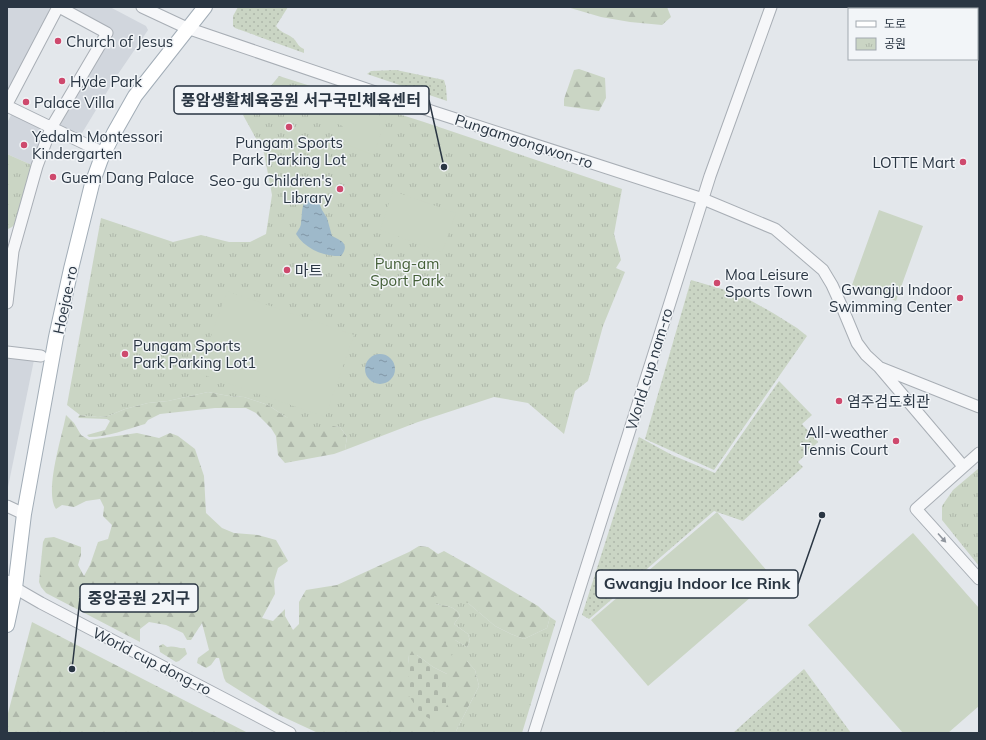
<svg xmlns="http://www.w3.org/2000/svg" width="986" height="740" font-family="Mulish,'Noto Sans KR',sans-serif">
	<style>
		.built { fill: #d1d6dd }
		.grass { fill: url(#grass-dots) }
		.forest { fill: url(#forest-firs); fill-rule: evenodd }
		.cemetery { fill: url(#cemetery-stones) }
		.park { fill: url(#park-tufts) }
		.pitch { fill: #cad5c4 }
		.water { fill: url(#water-ripples) }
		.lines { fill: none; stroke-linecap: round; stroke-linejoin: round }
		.minor-casing { stroke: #a8aeb5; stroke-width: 13 }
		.major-casing { stroke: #a2adb7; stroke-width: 16 }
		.minor { stroke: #f6f7f9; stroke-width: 11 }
		.major { stroke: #fff; stroke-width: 14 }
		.oneway { fill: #90969e }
		.poi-dot { fill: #ce496d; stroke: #f2f5f8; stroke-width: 1.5 }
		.labels { text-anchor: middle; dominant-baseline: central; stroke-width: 3; stroke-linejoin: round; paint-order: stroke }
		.poi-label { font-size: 15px; fill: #2a3643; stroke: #f2f5f8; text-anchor: start }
		.street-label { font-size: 15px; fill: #2a3643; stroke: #f2f5f8 }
		.park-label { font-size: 15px; fill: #445f38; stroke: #f2f5f8 }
		.leader { fill: none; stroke: #2a3643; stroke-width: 1.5 }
		.callout-dot { fill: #2a3643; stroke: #f2f5f8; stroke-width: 1.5 }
		.callout { fill: #f2f5f8; stroke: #2a3643; stroke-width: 1.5 }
		.callout-label { font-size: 16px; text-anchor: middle; font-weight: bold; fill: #2a3643 }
	</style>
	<defs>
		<pattern id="grass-dots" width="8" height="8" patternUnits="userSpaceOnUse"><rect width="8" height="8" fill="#cad5c4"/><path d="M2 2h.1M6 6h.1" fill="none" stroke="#aeb7aa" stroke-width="1.8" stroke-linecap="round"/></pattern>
		<pattern id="forest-firs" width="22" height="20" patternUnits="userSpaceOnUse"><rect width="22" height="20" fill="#cad5c4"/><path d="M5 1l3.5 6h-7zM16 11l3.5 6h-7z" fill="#aeb7aa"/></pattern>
		<pattern id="cemetery-stones" width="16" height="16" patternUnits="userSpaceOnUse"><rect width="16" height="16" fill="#cad5c4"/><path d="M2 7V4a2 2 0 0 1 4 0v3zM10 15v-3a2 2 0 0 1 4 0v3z" fill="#aeb7aa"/></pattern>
		<pattern id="park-tufts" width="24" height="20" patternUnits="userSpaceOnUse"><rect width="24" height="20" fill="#cad5c4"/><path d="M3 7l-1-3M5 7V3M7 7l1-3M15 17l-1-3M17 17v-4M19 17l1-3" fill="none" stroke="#aeb7aa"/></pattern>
		<pattern id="water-ripples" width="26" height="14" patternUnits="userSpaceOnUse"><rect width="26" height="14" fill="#9eb9ca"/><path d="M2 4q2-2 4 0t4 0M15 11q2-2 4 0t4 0" fill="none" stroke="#8197a6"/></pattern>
	</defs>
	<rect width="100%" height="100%" fill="#e3e7eb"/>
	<path class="built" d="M7 7H52L7 94Z
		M69 7H110L146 26 148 30 116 77 79 138 58 127 113 30Z
		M12 113 43 130 45 135 34 166 7 154V123Z
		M7 355 34 360 7 492Z"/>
	<path class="grass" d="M238 7H288L276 26C280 33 290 34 295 40 298 44 298 46 304 49V53L235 28 233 26V16Z
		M396 70 444 80 446 87 447 101 367 74 371 71Z
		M691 280 739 294 773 313 797 328 807 336 714 470 645 439Z
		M779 381 812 415 802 424 818 442 798 462 803 467 743 521 714 511 589 619 582 615 639 437 672 455 715 473Z
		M804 669 851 733H733Z"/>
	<path class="forest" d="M567 7H667L671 17 662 25 630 22 601 17Z
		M579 69 605 78 606 98 599 111 564 106V99L574 70Z
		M208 392 229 396 244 397 268 405 286 417 340 427 347 437 345 450 334 454 285 463 278 455 276 436 271 428 256 413 246 408H215L160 414 148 420 145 424C127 429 108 437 89 437L87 435 105 430 110 421 107 419 79 418 78 417 80 415 98 417 108 416 125 409 148 403 168 401Z
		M66 415 74 423 81 435 89 440 137 433 159 438 170 433 178 436 195 449 204 476 206 513 222 528 234 533 258 535 276 540 288 561 278 568 274 581 275 594 262 618 273 621 285 609V616L293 630 299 624V602L306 590 337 585 409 552 419 546 428 547 438 554 444 551 469 565 538 606 550 617 547 628 524 639 511 634 495 626 468 603 435 604C444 605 455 606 460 615L454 624 468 634 470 641 467 647 455 640 467 661 475 670 479 686 455 733H318L277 714 226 682 224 678 219 658H216L211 665 206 668 197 663 198 658 209 650 202 623 191 640H187L183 633 166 625 149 622 140 629V642L46 593 41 587 39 582 43 542 45 538 54 537 81 547V555L78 565 84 576 90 565 98 542 108 539 112 525 103 516 104 507 100 499 86 501 74 507 62 505 56 509C44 492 62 437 66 415ZM408 655H417L433 667 447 674 409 696V664Z
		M32 622 248 733H7V717Z
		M163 644 167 647C174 645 179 649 185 648L187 654 179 661 176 662 160 652 159 646Z"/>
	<path class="cemetery" d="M408 655H417L433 667 447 674C449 695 453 706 434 721L421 714 409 696V664Z"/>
	<path class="park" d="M279 76 424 122 622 189 614 234 621 260 616 268 625 272 603 326 588 381 575 391 564 434 528 403 494 397 418 422 345 450 347 437 340 427 333 426 327 431 314 430 286 417 268 405 244 397 229 396 208 392 168 401 148 403 125 409 108 416 98 417 80 415 67 405 101 218 173 242 201 235 229 242H250L266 234 272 195 264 153 243 115 261 98Z
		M7 154 34 166 17 222 12 227 8 229Z
		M979 468V566L942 520V506L953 490Z
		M434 596 453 598 468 603 495 626 511 634 524 639 547 628 550 617 556 621 522 733H455L479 686 475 670 467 661 455 662 446 644 447 638 455 640 467 647 470 641 468 634 454 624 460 615C455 606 444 605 435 604Z"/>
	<path class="pitch" d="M315 92 387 118 373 155 338 141 343 126 307 112Z
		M393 191 456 213 442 252 380 230Z
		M879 210 923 226 896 301 852 285Z
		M227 291 354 335 325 417 198 373Z
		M717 512 773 578 648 686 591 620Z
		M913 533 979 608V706L948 733H903L808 625Z"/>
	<path class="water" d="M312 195 315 196 318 200 322 210 327 218 332 236C342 241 350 244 341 256 325 257 305 249 296 234 298 230 301 227 301 223 303 211 300 202 312 195Z
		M365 369a15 15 0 1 1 30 0a15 15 0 1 1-30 0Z"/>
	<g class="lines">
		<g class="minor-casing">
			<path id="minor" d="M142 7 187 28 434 112 703 199 775 229 823 270 832 285 842 307 857 343 866 355 879 367 963 466
				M7 104 58 7
				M7 106 104 153
				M7 303 13 251 37 166 51 128 107 33 59 7
				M7 352 41 356
				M881 368 979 407
				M979 453 916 509 979 579
				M7 506 24 514
				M7 581 15 588 41 603 290 733
				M534 733 710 176 771 7"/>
		</g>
		<g class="major-casing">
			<path id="major" d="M7 625 15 588 24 514 56 337 71 269 92 184 101 159 114 133 135 96 205 7"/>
		</g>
		<use href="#minor" class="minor"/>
		<use href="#major" class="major"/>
	</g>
	<defs><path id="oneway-solid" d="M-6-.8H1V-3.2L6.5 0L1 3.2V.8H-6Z"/></defs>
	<use class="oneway" href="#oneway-solid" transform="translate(942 538) rotate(48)"/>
	<g class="poi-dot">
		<circle cx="58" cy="41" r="4"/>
		<circle cx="62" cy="81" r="4"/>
		<circle cx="26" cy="102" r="4"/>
		<circle cx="289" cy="127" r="4"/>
		<circle cx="24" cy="145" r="4"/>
		<circle cx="963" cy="162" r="4"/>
		<circle cx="53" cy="177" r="4"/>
		<circle cx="340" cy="189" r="4"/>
		<circle cx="287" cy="270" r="4"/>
		<circle cx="717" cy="283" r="4"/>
		<circle cx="960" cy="298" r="4"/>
		<circle cx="125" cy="354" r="4"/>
		<circle cx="839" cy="401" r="4"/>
		<circle cx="896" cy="441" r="4"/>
	</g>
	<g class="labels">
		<g class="poi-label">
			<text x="66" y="41">Church of Jesus</text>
			<text x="70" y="81">Hyde Park</text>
			<text x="34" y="102">Palace Villa</text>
			<text x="32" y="136">Yedalm Montessori<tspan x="32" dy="17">Kindergarten</tspan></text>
			<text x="289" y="142" text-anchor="middle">Pungam Sports<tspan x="289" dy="17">Park Parking Lot</tspan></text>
			<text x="955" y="162" text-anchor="end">LOTTE Mart</text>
			<text x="61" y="177">Guem Dang Palace</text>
			<text x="332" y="180" text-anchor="end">Seo-gu Children's<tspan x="332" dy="17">Library</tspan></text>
			<text x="295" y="270">마트</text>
			<text x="725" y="274">Moa Leisure<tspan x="725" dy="17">Sports Town</tspan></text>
			<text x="952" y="289" text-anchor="end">Gwangju Indoor<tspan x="952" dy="17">Swimming Center</tspan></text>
			<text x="133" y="345">Pungam Sports<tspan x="133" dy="17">Park Parking Lot1</tspan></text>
			<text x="847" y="401">염주검도회관</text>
			<text x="888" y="432" text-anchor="end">All-weather<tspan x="888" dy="17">Tennis Court</tspan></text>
		</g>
		<g class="street-label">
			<text transform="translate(524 141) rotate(18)">Pungamgongwon-ro</text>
			<text transform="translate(65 300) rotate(-78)">Hoejae-ro</text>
			<text transform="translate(649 369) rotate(-73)">World cup nam-ro</text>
			<text transform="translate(152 661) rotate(27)">World cup dong-ro</text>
		</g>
		<g class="park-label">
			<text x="407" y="263">Pung-am<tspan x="407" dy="17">Sport Park</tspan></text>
		</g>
	</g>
	<path class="leader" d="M444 167L429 100M822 515L798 584M72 669L80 598"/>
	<g class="callout-dot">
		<circle cx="444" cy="167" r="4"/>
		<circle cx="822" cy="515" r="4"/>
		<circle cx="72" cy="669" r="4"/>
	</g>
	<g class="callout">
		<rect x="174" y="86" width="255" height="28" rx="4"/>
		<rect x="596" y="570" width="202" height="28" rx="4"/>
		<rect x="80" y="584" width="118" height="28" rx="4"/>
	</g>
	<g class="callout-label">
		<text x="301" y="106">풍암생활체육공원 서구국민체육센터</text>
		<text x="697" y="589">Gwangju Indoor Ice Rink</text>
		<text x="139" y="604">중앙공원 2지구</text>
	</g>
	<rect width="986" height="740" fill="none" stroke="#2a3643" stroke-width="16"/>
	<rect x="848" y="8" width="130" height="52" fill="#f2f5f8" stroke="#a2a9b0"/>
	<rect x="856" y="21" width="20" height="6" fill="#ffffff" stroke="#a2a9b0"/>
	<text x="884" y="28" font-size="12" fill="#2a3643">도로</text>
	<rect x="856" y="38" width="20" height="12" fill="url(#park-tufts)" stroke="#a2a9b0"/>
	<text x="884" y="48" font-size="12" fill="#2a3643">공원</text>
</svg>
